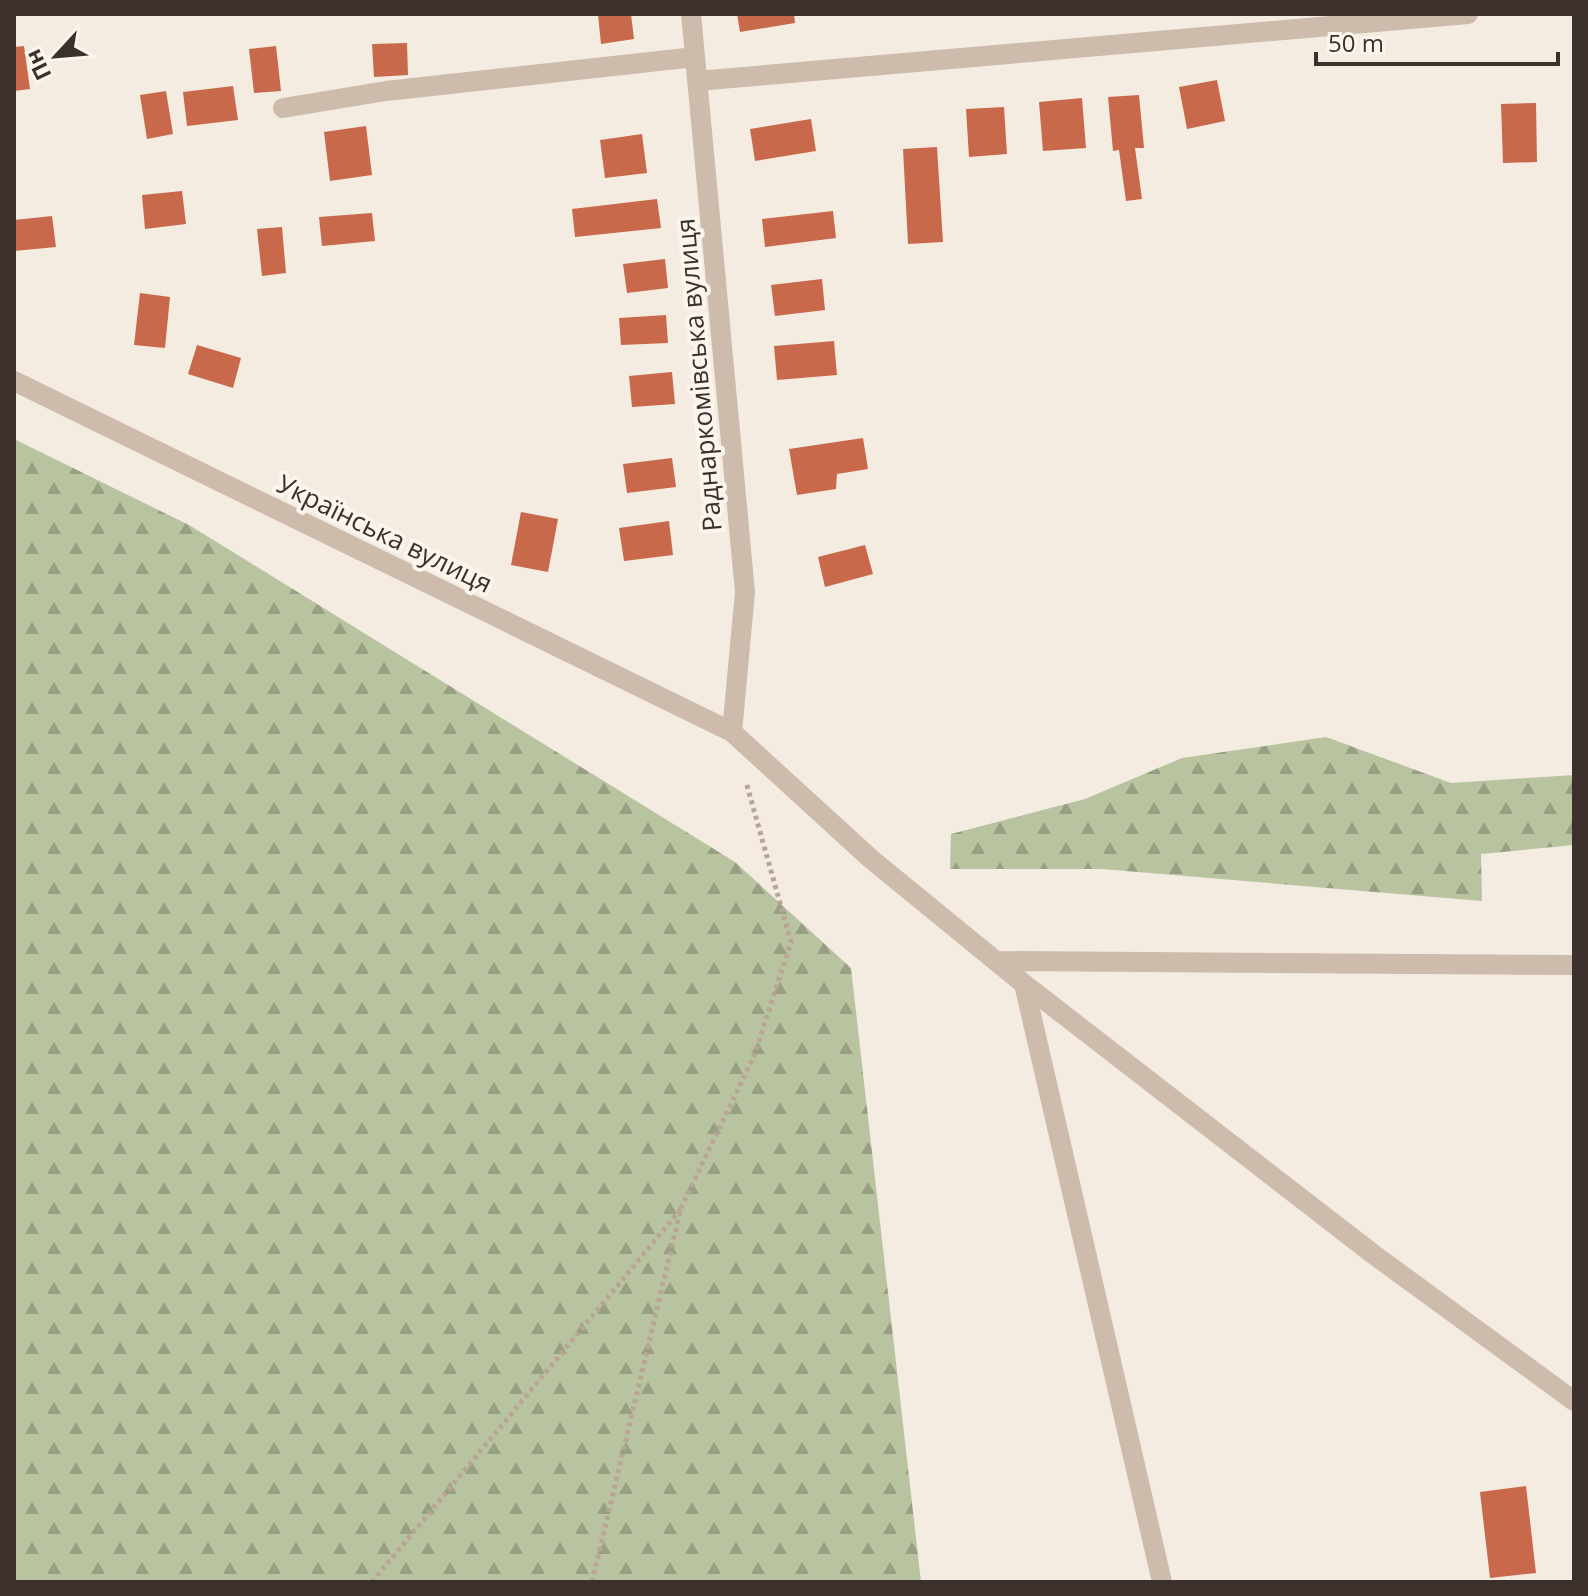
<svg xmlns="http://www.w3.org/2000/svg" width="1588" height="1596" font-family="'Open Sans',sans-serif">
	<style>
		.forest { fill: url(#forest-firs) }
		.building { fill: #c8694b }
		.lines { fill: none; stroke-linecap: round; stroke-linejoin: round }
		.path { stroke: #b9a596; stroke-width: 5; stroke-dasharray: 4 4; stroke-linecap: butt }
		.minor { stroke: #cdbbac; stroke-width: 20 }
		.labels { text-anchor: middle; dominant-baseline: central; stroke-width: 8; stroke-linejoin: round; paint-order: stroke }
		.street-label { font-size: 26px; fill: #3b302b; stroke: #fbf5ee }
	</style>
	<defs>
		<pattern id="forest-firs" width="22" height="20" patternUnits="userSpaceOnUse" patternTransform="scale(2)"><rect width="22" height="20" fill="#b8c4a0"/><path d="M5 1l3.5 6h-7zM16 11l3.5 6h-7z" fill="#97a083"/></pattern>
	</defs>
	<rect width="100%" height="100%" fill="#f4ebe1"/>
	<path class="forest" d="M14 439 189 525 735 862 851 968 921 1582H14Z
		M1326 737 1451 783 1574 775V845L1481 854 1482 901 1102 869H950L951 834 1085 799 1182 758Z"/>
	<path class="building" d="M631 14 634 39 601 44 598 15Z
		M737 14H794L795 23 740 32Z
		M407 43 408 75 374 77 372 44Z
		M24 46 30 89 14 91V47Z
		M276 46 281 91 254 93 249 49Z
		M1217 80 1225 121 1187 129 1179 87Z
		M233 86 238 120 187 126 183 92Z
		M166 91 173 134 147 139 140 95Z
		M1139 95 1144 148H1135L1142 199 1126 201 1119 150 1113 151 1108 97Z
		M1082 98 1086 148 1043 151 1039 102Z
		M1536 103 1537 162 1503 163 1501 104Z
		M1004 107 1007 154 969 157 966 109Z
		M811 119 816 151 755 161 750 129Z
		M366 126 372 175 330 181 324 132Z
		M642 134 647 173 605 178 600 140Z
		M937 147 943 242 908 244 903 149Z
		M182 191 186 224 145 229 142 195Z
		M657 199 661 228 575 237 572 209Z
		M833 211 836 238 765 247 762 219Z
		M372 213 375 241 322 246 319 217Z
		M52 216 56 247 14 251V220Z
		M282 227 286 273 262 276 257 229Z
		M665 259 668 288 627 293 623 264Z
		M822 279 825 310 775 316 771 285Z
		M140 293 170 297 165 348 134 345Z
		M666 315 668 343 621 345 619 318Z
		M834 341 837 375 777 380 774 346Z
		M197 345 241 358 233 388 188 374Z
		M672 372 675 404 632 407 629 376Z
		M863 438 868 469 837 474 836 489 797 495 789 449Z
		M672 458 676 487 627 493 623 464Z
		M521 512 558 519 548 572 511 565Z
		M669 521 673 555 624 561 619 528Z
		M865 545 873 574 825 587 818 557Z
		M1526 1486 1536 1573 1490 1578 1480 1492Z"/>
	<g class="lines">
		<path class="path" d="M372 1582 681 1209
			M592 1582 681 1208 754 1056 791 942 746 782"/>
		<path class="minor" d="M691 14 745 592 732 732
			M697 81 1468 14
			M283 108 386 91 695 57
			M14 381 732 732 871 859 1024 984 1162 1582
			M999 961 1574 965
			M1024 984 1373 1254 1574 1401"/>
	</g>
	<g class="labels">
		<g class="street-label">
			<text transform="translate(698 375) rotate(-95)">Раднаркомівська вулиця</text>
			<text transform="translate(385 533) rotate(26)">Українська вулиця</text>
		</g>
	</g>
	<rect width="1588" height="1596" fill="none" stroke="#3b302b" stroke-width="32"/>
	<g transform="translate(56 56) rotate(244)" stroke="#fbf5ee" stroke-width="6" paint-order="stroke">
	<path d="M0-6L14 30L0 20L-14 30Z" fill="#3b302b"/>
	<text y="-12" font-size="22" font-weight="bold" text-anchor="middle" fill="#3b302b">Пн</text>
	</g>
	<path d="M1316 52v12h242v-12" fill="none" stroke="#3b302b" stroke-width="4"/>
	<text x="1328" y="52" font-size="24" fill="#3b302b" stroke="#fbf5ee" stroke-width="6" paint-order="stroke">50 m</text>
</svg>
